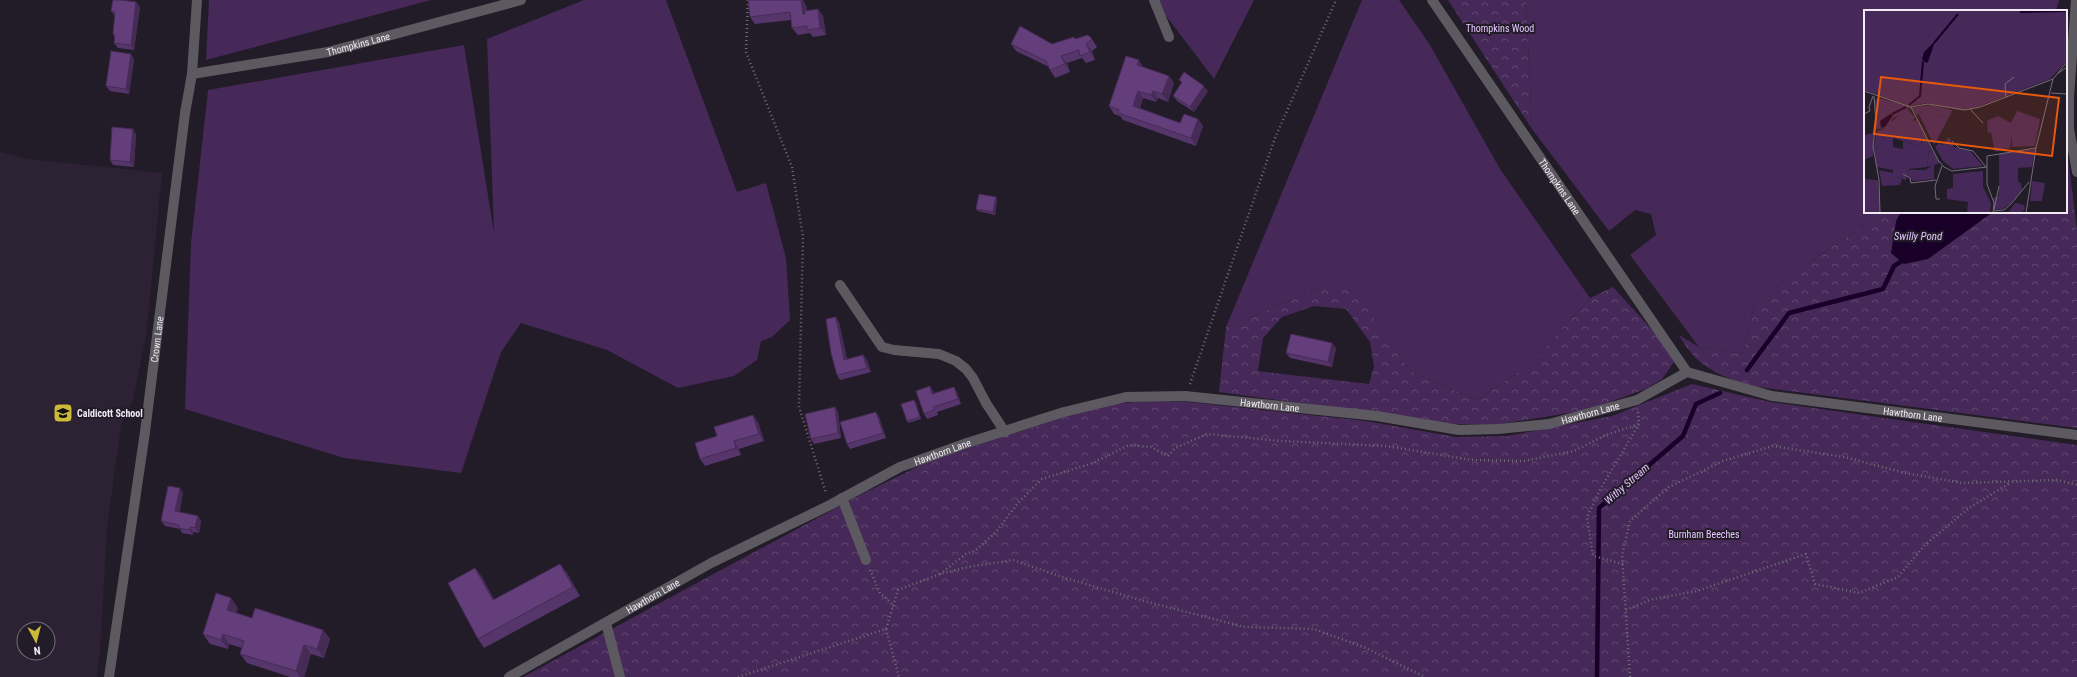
<svg xmlns="http://www.w3.org/2000/svg" width="2077" height="677" font-family="'Roboto Condensed',sans-serif">
	<style>
		.built { fill: #2c2234; fill-rule: evenodd }
		.grass { fill: #462958 }
		.forest { fill: url(#forest-crowns); fill-rule: evenodd }
		.water { fill: #190028 }
		.lines { fill: none; stroke-linecap: round; stroke-linejoin: round }
		.stream { stroke: #190028; stroke-width: 4.5 }
		.path { stroke: #726c77; stroke-width: 2.5; stroke-dasharray: 1 3; stroke-linecap: butt }
		.minor { stroke: #5d5960; stroke-width: 10 }
		.wall { fill: #55356a }
		.shaded-wall { fill: #452b56 }
		.building { fill: #633e7b; stroke: #452b56 }
		.labels { text-anchor: middle; dominant-baseline: central; stroke-width: 4; stroke-linejoin: round; paint-order: stroke }
		.park-label { font-size: 10px; fill: #e7c8ff; stroke: #221b28 }
		.street-label { font-size: 10px; fill: #efeaf3; stroke: #221b28 }
		.poi-label { font-size: 10px; font-weight: bold; fill: #efeaf3; stroke: #221b28; text-anchor: start }
		.water-label { font-size: 11px; font-style: italic; fill: #e0c1f7; stroke: #221b28 }
		.inset-river { fill: none; stroke: #190028; stroke-width: 2 }
		.inset-road { fill: none; stroke: #746e79; stroke-width: 1 }
		.view { fill: #e8590c; fill-opacity: 0.15; stroke: #e8590c; stroke-width: 2 }
		.inset-edge { fill: none; stroke: #efeaf3; stroke-width: 2 }
	</style>
	<defs>
		<pattern id="forest-crowns" width="20" height="18" patternUnits="userSpaceOnUse"><rect width="20" height="18" fill="#462958"/><path d="M2 6a3 3 0 1 1 6 0M12 15a3 3 0 1 1 6 0" fill="none" stroke="#614870"/></pattern>
	</defs>
	<rect width="100%" height="100%" fill="#221b28"/>
	<path class="built" d="M0 152 28 159 162 173 146 337 133 400 121 425 107 528 100 651 97 677H0ZM24 629H48V653H24Z"/>
	<path class="grass" d="M209 0H431L206 60Z
		M584 0H666L737 192 766 183 786 258 790 320 772 337 761 341 757 360 734 376 678 388 607 350 521 323 501 352 461 473 344 458 185 409 191 243 208 90 464 45 494 233 487 39Z
		M1154 0H1254L1214 79Z
		M1362 0H1399L1430 45 1500 169 1590 298 1529 365 1477 400 1412 372 1384 335 1326 285 1226 327Z
		M1526 0H2059L2056 11H1865V212H1879L1876 217 1789 276 1754 306 1743 354 1699 347 1630 255 1656 235 1651 214 1635 210 1609 231 1532 129Z"/>
	<path class="forest" d="M1448 0H1526L1532 129Z
		M2066 141 2077 231V428L1744 385C1713 371 1696 366 1679 335L1699 347 1743 354 1754 306 1789 276 1876 217 1879 212H2066Z
		M1326 285 1356 291 1384 335 1412 372 1477 400 1529 365 1590 298 1613 287 1675 355 1674 362 1662 379 1646 389 1587 410 1494 425 1453 424 1219 392 1226 327ZM1314 306 1346 309 1370 342 1374 366 1369 384 1258 371 1263 338 1282 317Z
		M1692 384 1770 402 2077 445V677H523L860 495 931 460 1105 404 1151 401 1189 402 1366 421 1456 437 1507 436 1612 416Z"/>
	<path class="water" d="M1901 212H1993L1928 259 1904 264 1891 253 1896 221Z"/>
	<g class="lines">
		<path class="stream" d="M1747 370 1789 313 1883 289 1894 266 1905 259
			M1597 677 1599 508 1683 436 1696 404 1720 393"/>
		<path class="path" d="M748 0 746 52 792 167 803 237 799 407 826 493
			M1190 384 1275 138 1336 0
			M1623 564 1593 556 1587 517 1601 488 1639 424 1638 412
			M870 570 880 593 893 605
			M940 574 966 554 976 550 995 533 1018 503 1042 479 1093 463 1129 445 1151 447 1168 456 1175 448 1207 434 1282 441 1386 446 1472 460 1524 461 1574 451 1606 435 1639 424
			M1626 610 1653 599 1697 591 1806 554 1815 584 1859 593 1898 577 1925 545 1969 508 2010 483
			M886 629 899 677
			M738 677 886 629 898 590 940 574 968 567 1013 560 1062 577 1144 601 1245 627 1314 629 1366 648 1425 677
			M1630 677 1622 556 1630 521 1669 487 1723 461 1773 446 1844 457 1905 473 1963 483 2057 480 2077 485"/>
		<g class="minor">
			<path d="M1154 0 1169 37"/>
			<path id="s1" d="M1432 0 1687 372"/>
			<path d="M2076 0 2069 97V129L2077 172"/>
			<path id="s2" d="M192 74 328 52 521 0"/>
			<path d="M840 285 882 347 894 350 939 354 956 361 966 369 973 378 986 403 1005 432"/>
			<path d="M842 498 866 560"/>
			<path d="M606 623 620 677"/>
			<path id="s3" d="M109 677 145 432 185 113 192 74 197 0"/>
			<path id="s4" d="M509 677 711 563 830 505 900 467 967 443 1064 412 1126 397 1185 396 1377 416 1459 430 1498 429 1549 424 1637 400 1687 372 1772 396 2077 435"/>
		</g>
	</g>
	<path class="wall" d="M136 2 140 7 134 50 118 48 114 43 115 38 113 34 115 16 111 11Z
		M806 5 807 11 818 9 823 16 826 35 813 37 810 33 798 35 792 28 791 20 755 24 750 17Z
		M1076 39H1092L1097 47 1092 51 1095 60 1086 63 1082 58 1067 63 1070 72 1055 78 1050 70 1049 67 1016 51 1011 44H1052Z
		M134 59 129 94 110 91 106 86Z
		M1143 67 1169 76 1174 83 1168 102 1158 98 1156 102 1143 98 1140 108 1180 123 1198 119 1203 126 1196 146 1123 120 1120 116 1114 114 1109 106Z
		M1179 80 1208 91 1194 112 1177 101 1173 96 1182 83Z
		M136 134 134 167 113 165 110 160Z
		M996 197 997 200 995 215 978 211 976 209Z
		M839 322 847 359 863 355 867 360 871 372 840 380 837 375Z
		M1336 348 1332 367 1290 358 1286 353Z
		M933 391 934 394 957 392 961 404 937 412 938 415 927 419 924 414Z
		M916 402 921 419 908 423 907 421Z
		M835 407 838 412 841 438 814 444 811 439Z
		M753 415 758 422 764 441 739 449 741 455 705 466 700 459 717 436Z
		M879 417 886 438 850 449 847 444Z
		M183 493 179 512 198 516 201 521 199 533 193 532V535L182 533 180 529 165 526 161 521Z
		M560 564 567 573 580 596 484 648 478 639 475 568 482 577 494 600Z
		M238 608 236 613 252 618 323 630 330 639 324 658 311 654 304 677H290L247 663 240 654 242 648 229 644 228 649 210 644 203 634Z"/>
	<path class="shaded-wall" d="M801 0H803L806 5 808 22 803 14Z
		M136 2 140 7 134 50 131 45Z
		M818 9 823 16 826 35 820 28Z
		M1086 44 1092 51 1095 60 1090 52Z
		M131 54 134 59 129 94 126 89Z
		M1061 56 1067 63 1070 72 1065 64Z
		M1139 60 1144 68 1137 65Z
		M1169 76 1174 83 1168 102 1162 94Z
		M1204 86 1208 91 1194 112 1190 107Z
		M1138 91 1143 98 1138 113 1133 106Z
		M1153 91 1158 98 1156 102 1151 95Z
		M1198 119 1203 126 1196 146 1191 138Z
		M133 129 136 134 134 167 130 162Z
		M996 197 997 200 995 215 993 212Z
		M836 317 839 322 848 365 844 360Z
		M1332 343 1336 348 1332 367 1328 362Z
		M863 355 867 360 871 372 867 368Z
		M930 386 933 391 936 399 932 394Z
		M954 387 957 392 961 404 958 399Z
		M914 400 916 402 921 419 920 417Z
		M835 407 838 412 841 438 838 433Z
		M876 412 879 417 886 438 883 433Z
		M753 415 758 422 764 441 759 434Z
		M734 441 739 449 741 455 736 448Z
		M180 488 183 493 179 516 175 511Z
		M198 516 201 521 199 533 195 528Z
		M190 527 193 532V535L189 530Z
		M560 564 567 573 580 596 573 587Z
		M475 568 482 577 500 610 493 600Z
		M231 598 238 608 234 620 227 610Z
		M323 630 330 639 324 658 317 649Z
		M223 634 229 644 228 649 221 640Z
		M304 645 311 654 304 677H300L296 671Z"/>
	<path class="building" d="M113 0H121L136 2 131 45 114 43 115 35 113 34 115 12 111 11Z
		M748 0H801L803 14H805V11L818 9 820 28 807 30V26L792 28 790 12 750 17Z
		M1020 26 1052 44 1074 37 1075 39 1088 35 1092 39 1086 44 1090 52 1080 56 1079 50 1061 56 1065 64 1050 70 1046 61 1011 44Z
		M111 51 131 54 126 89 106 86Z
		M1126 56 1139 60 1137 65 1169 76 1162 94 1153 91 1151 95 1138 91 1133 106 1180 123 1184 114 1198 119 1191 138 1118 113 1119 110 1109 106Z
		M1184 72 1204 86 1190 107 1173 96 1182 82 1179 80Z
		M112 127 133 129 130 162 110 160Z
		M979 194 996 197 993 212 976 209Z
		M836 317 844 360 863 355 867 368 837 375 831 353 826 319Z
		M1291 334 1332 343 1328 362 1286 353Z
		M930 386 932 394 954 387 958 399 933 407 934 410 924 414 916 391Z
		M914 400 920 417 907 421 901 404Z
		M835 407 838 433 811 439 805 414Z
		M876 412 883 433 847 444 840 422Z
		M753 415 759 434 734 441 736 448 700 459 695 443 717 436 714 427Z
		M168 486 180 488 175 511 198 516 195 528 190 527 189 530 179 528V525L161 521Z
		M560 564 573 587 478 639 448 583 475 568 493 600Z
		M216 593 231 598 227 610 252 618 255 608 323 630 317 649 304 645 296 671 240 654 244 641 223 634 221 640 203 634Z"/>
	<defs>
		<g id="school-square" transform="scale(1)"><rect x="-9" y="-9" width="18" height="18" rx="4" fill="#ccb938" stroke="#221b28"/><path d="M0-5L7-2L0 1L-7-2ZM-4 1L0 2.5L4 1V4Q0 6-4 4Z" fill="#111"/></g>
	</defs>
	<g fill-rule="evenodd">
		<use href="#school-square" x="63" y="413"/>
	</g>
	<g class="labels">
		<g class="park-label">
			<text x="1500" y="28">Thompkins Wood</text>
			<text x="1704" y="534">Burnham Beeches</text>
		</g>
		<g class="street-label">
			<text stroke="none"><textPath href="#s2" startOffset="169">Thompkins Lane</textPath></text>
			<text stroke="none"><textPath href="#s1" startOffset="226">Thompkins Lane</textPath></text>
			<text stroke="none"><textPath href="#s3" startOffset="341">Crown Lane</textPath></text>
			<text stroke="none"><textPath href="#s4" startOffset="825">Hawthorn Lane</textPath></text>
			<text stroke="none"><textPath href="#s4" startOffset="1149">Hawthorn Lane</textPath></text>
			<text stroke="none"><textPath href="#s4" startOffset="1485">Hawthorn Lane</textPath></text>
			<text stroke="none"><textPath href="#s4" startOffset="489">Hawthorn Lane</textPath></text>
			<text stroke="none"><textPath href="#s4" startOffset="165">Hawthorn Lane</textPath></text>
		</g>
		<g class="poi-label">
			<text x="77" y="413">Caldicott School</text>
		</g>
		<g class="water-label">
			<text x="1918" y="236">Swilly Pond</text>
			<text transform="translate(1627 484) rotate(-41)">Withy Stream</text>
		</g>
	</g>
	<g transform="translate(1864 10)">
		<rect width="203" height="203" fill="#221b28"/>
		<path d="M66 97 75 107 86 105 70 135 55 104ZM42 98 51 107 49 111 53 110 58 119 57 136 29 128V160L13 157 10 136 13 121 20 119ZM153 101 176 109 171 136 148 137V125L146 138 131 142 127 122 124 123 123 111 134 106 147 113ZM9 123V146L0 150V125ZM85 127 90 137 106 141 119 156 89 159 79 151 71 137 75 133 79 135ZM171 139 168 157 154 158V172L157 173 158 180 147 193 139 199 130 200 129 188 135 186V144ZM68 140 76 153 70 155V169L49 171 43 165 45 160H61L68 156 63 157 65 142ZM15 160 29 163V166L38 169 36 175 18 176ZM119 161V177L127 193 126 203H103L104 192 83 189V179L89 178V164ZM0 165 2 169 14 170 16 203H0ZM151 193 160 195 161 199 157 203H144Z" fill="#462958"/>
		<path d="M0 0H203V51L186 69 113 97 97 100 63 93 47 96 0 80ZM14 88 43 95 48 100 42 98 41 102 29 108 24 118 12 119 11 90ZM68 95 88 100 86 105 75 107 66 97 53 105 48 98ZM58 119 68 140 65 142 63 157 45 159 42 170 29 166V137L39 139V131L57 136ZM168 171 181 173 178 191H166Z" fill="#462958"/>
		<path d="M135 0H198L203 2V8L164 11 150 5 144 15 128 17 124 15 127 8Z" fill="#462958"/>
		<path d="M71 31 64 52 62 53 58 49 60 42ZM26 104 29 105 28 107 21 117 17 118 16 111Z" fill="#190028"/>
		<path class="inset-river" d="M156 2 203 1M70 33 94 4M45 95 56 86 59 51M28 104 42 97"/>
		<path class="inset-road" d="M193 64 203 57M0 81 47 97 64 94 101 100 116 97 189 69 203 52M187 83 203 84M10 86 12 113 9 136 15 170 16 203M142 87 141 74 150 67M47 97 74 150 80 157 88 161 123 157V146L172 138M106 99 119 113M0 104 6 101 5 97 9 86M88 131 95 138 109 141 122 157M123 157V174L130 193 129 203M39 164 46 168 47 173 72 170M76 189H72L71 176 78 156M130 200 135 176M130 201 140 200 147 194 165 172M162 203 172 138 189 69"/>
		<path class="view" d="M17 67 195 88 188 146 10 124Z"/>
		<rect width="203" height="203" class="inset-edge"/>
	</g>
	<g transform="translate(36 641) rotate(173)"><circle r="19" fill="#221b28" stroke="#746e79"/>
	<path d="M0-3L7 15L0 10L-7 15Z" fill="#ccb938"/>
	<text y="-6" font-size="11" font-weight="bold" text-anchor="middle" fill="#efeaf3">N</text>
	</g>
</svg>
